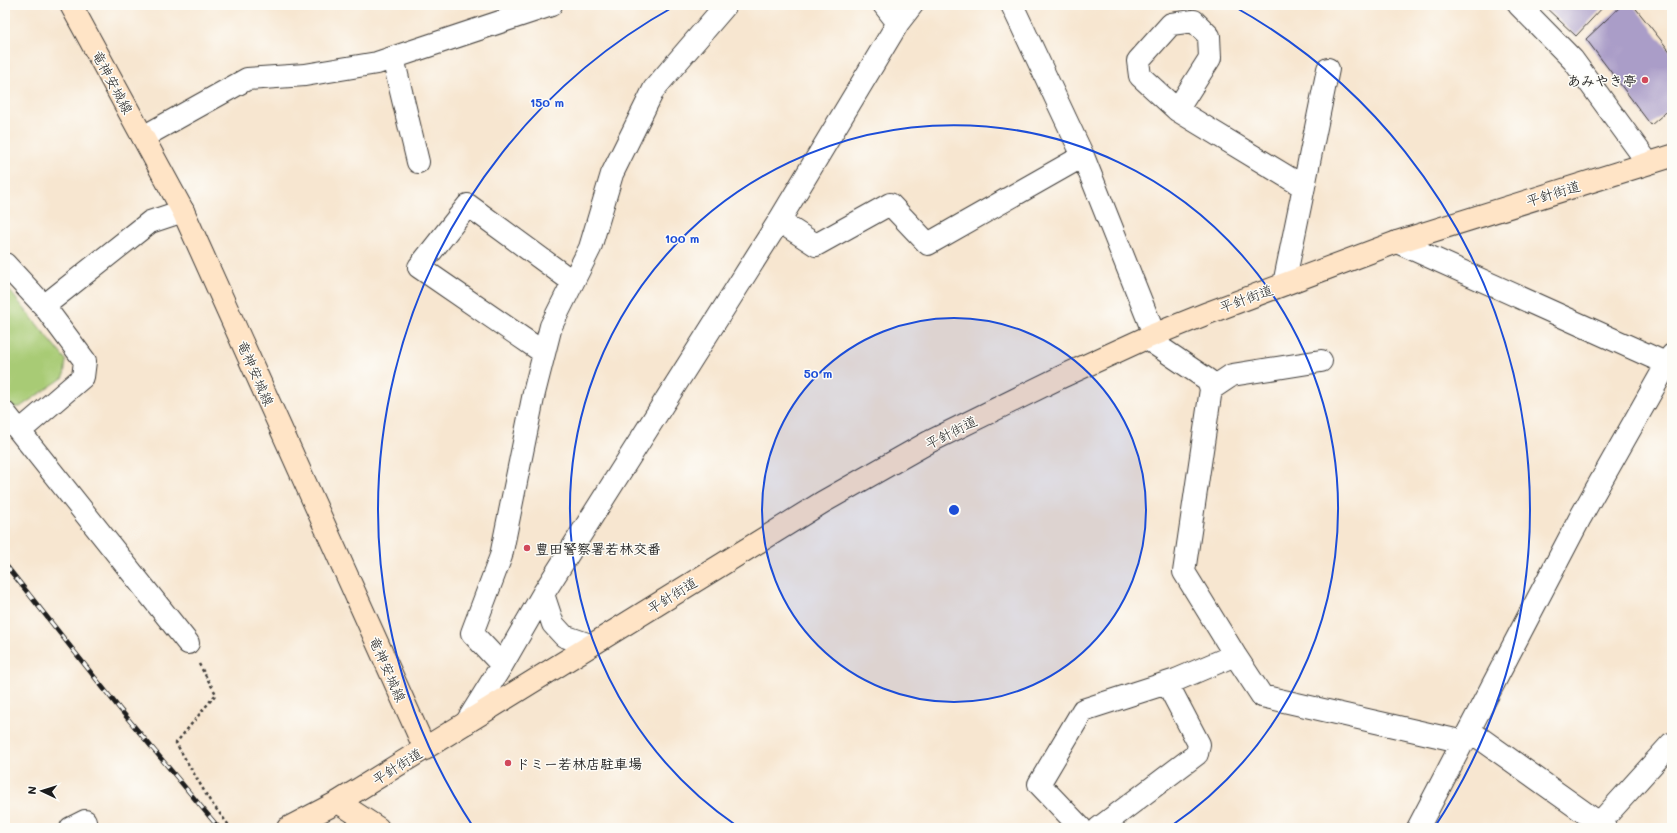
<svg xmlns="http://www.w3.org/2000/svg" width="1677" height="833" font-family="Mali,'Klee One',sans-serif">
	<style>
		.green { fill: #a8cb75; stroke: #627448 }
		.building { fill: #aa9dc8 }
		.lines { fill: none; stroke-linecap: round; stroke-linejoin: round }
		.street-casing { stroke: #3d3a37; stroke-width: 24 }
		.secondary-casing { stroke: #3d3a37; stroke-width: 24 }
		.path { stroke: #3d3a37; stroke-width: 2.5; stroke-dasharray: 3 3; stroke-linecap: butt }
		.street { stroke: #fff; stroke-width: 22 }
		.secondary { stroke: #ffe4c6; stroke-width: 22 }
		.rail-casing { stroke: #1c1c1c; stroke-width: 4.5 }
		.rail { stroke: #fdfcf7; stroke-width: 3; stroke-dasharray: 9; stroke-linecap: butt }
		.ring { fill: none; stroke: #1d4ed8; stroke-width: 2 }
		.poi-dot { fill: #d1495b; stroke: #fdfcf7; stroke-width: 1.5 }
		.labels { text-anchor: middle; dominant-baseline: central; stroke-width: 3; stroke-linejoin: round; paint-order: stroke }
		.poi-label { font-size: 14px; font-weight: bold; fill: #1c1c1c; stroke: #fdfcf7; text-anchor: start }
		.street-label { font-size: 14px; fill: #1c1c1c; stroke: #fdfcf7 }
		.centre { fill: #1d4ed8; stroke: #fdfcf7; stroke-width: 2 }
		.ring-label { font-size: 12px; text-anchor: middle; font-weight: bold; fill: #1d4ed8; stroke: #fdfcf7; stroke-width: 3; stroke-linejoin: round; paint-order: stroke }
	</style>
	<rect width="100%" height="100%" fill="#fdfcf7"/>
	<filter id="ink" filterUnits="userSpaceOnUse"><feTurbulence type="fractalNoise" baseFrequency=".025" numOctaves="2"/><feDisplacementMap in="SourceGraphic" scale="8" xChannelSelector="R" yChannelSelector="G"/><feConvolveMatrix kernelMatrix="1 2 1 2 8 2 1 2 1" color-interpolation-filters="sRGB"/></filter>
	<filter id="wash" filterUnits="userSpaceOnUse"><feTurbulence type="fractalNoise" baseFrequency=".012" numOctaves="4" result="noise"/><feDisplacementMap in="SourceGraphic" scale="16" xChannelSelector="R" yChannelSelector="G"/><feGaussianBlur stdDeviation="0.9" result="paint"/><feColorMatrix in="noise" values="0 0 0 0 0 0 0 0 0 0 0 0 0 0 0 0 0 1.4 0 .05"/><feComposite in="paint" operator="in"/></filter>
	<g filter="url(#wash)">
		<rect width="100%" height="100%" fill="#f7e6d0"/>
		<path class="green" d="M5 285 66 360 64 377 20 407H13L5 397Z"/>
		<g id="blocks">
			<path class="building" d="M1543 5H1605L1576 36Z
				M1622 5H1633L1672 54V107L1651 125 1586 39Z"/>
		</g>
	</g>
	<g filter="url(#ink)">
		<use href="#blocks" fill-opacity="0" stroke="#3d3a37" stroke-width="1"/>
		<g class="lines">
			<g class="street-casing">
				<path id="street" d="M884 5 898 23
					M1012 5 1083 156 1154 334
					M1519 5 1573 60 1648 163
					M393 58 418 162
					M1177 110 1210 58 1209 36 1194 21 1171 24 1138 61 1140 76 1177 110 1304 187
					M143 137 247 79 305 75 377 63 551 5
					M779 221 816 245 890 204 928 244 1083 156
					M1397 242 1672 366
					M5 264 44 306 85 361 83 377 20 431
					M1284 284 1328 69
					M44 306 150 222 183 211
					M1146 338 1208 380 1211 389 1184 572 1235 655 1262 696 1464 742
					M544 353 419 267 468 205 573 282
					M1211 389 1232 375 1321 361
					M5 413 188 643
					M543 594 553 624 564 636 590 645
					M502 665 472 633 501 556 534 393 551 326 590 248 612 174 654 89 726 5
					M466 723 502 665 543 594 779 221 898 23 912 5
					M1470 731 1606 828
					M71 828 85 821
					M1081 828 1039 784 1083 710 1176 680 1235 655
					M1099 828 1197 754 1199 744 1167 683
					M1418 828 1580 518 1672 355
					M1595 828 1671 744"/>
			</g>
			<g class="secondary-casing">
				<path id="secondary" d="M71 5 183 211 425 749
					M338 802 378 828
					M288 828 338 802 823 502 929 442 1059 378 1146 338 1208 313 1397 242 1672 156"/>
			</g>
			<path class="path" d="M199 664 216 694 176 743 210 801 231 828"/>
			<use href="#street" class="street"/>
			<use href="#secondary" class="secondary"/>
			<g class="rail-casing">
				<path id="rail" d="M5 564 119 708 219 828"/>
			</g>
			<use href="#rail" class="rail"/>
		</g>
	</g>
	<circle cx="954" cy="510" r="192" fill="#1d4ed8" fill-opacity=".12"/>
	<g class="ring">
		<circle cx="954" cy="510" r="192"/>
		<path d="M737 826A384 384 0 1 1 1171 826"/>
		<path d="M474 828A576 576 0 0 1 675 6M1233 6A576 576 0 0 1 1434 828"/>
	</g>
	<g class="poi-dot">
		<circle cx="1645" cy="80" r="4"/>
		<circle cx="527" cy="548" r="4"/>
		<circle cx="508" cy="763" r="4"/>
	</g>
	<g class="labels">
		<g class="poi-label">
			<text x="1637" y="80" text-anchor="end">あみやき亭</text>
			<text x="535" y="548">豊田警察署若林交番</text>
			<text x="516" y="763">ドミー若林店駐車場</text>
		</g>
		<g class="street-label">
			<text transform="translate(113 82) rotate(62)">竜神安城線</text>
			<text transform="translate(1553 193) rotate(-17)">平針街道</text>
			<text transform="translate(1246 298) rotate(-20)">平針街道</text>
			<text transform="translate(256 373) rotate(66)">竜神安城線</text>
			<text transform="translate(951 432) rotate(-27)">平針街道</text>
			<text transform="translate(672 595) rotate(-32)">平針街道</text>
			<text transform="translate(388 669) rotate(66)">竜神安城線</text>
			<text transform="translate(397 766) rotate(-32)">平針街道</text>
		</g>
	</g>
	<circle cx="954" cy="510" r="6" class="centre"/>
	<g class="ring-label">
		<text x="547" y="107">150 m</text>
		<text x="682" y="243">100 m</text>
		<text x="818" y="378">50 m</text>
	</g>
	<rect width="1677" height="833" fill="none" stroke="#fdfcf7" stroke-width="20"/>
	<g transform="translate(42 791) rotate(274)" stroke="#fdfcf7" stroke-width="3" paint-order="stroke">
	<path d="M0-3L7 15L0 10L-7 15Z" fill="#1c1c1c"/>
	<text y="-6" font-size="11" font-weight="bold" text-anchor="middle" fill="#1c1c1c">N</text>
	</g>
</svg>
